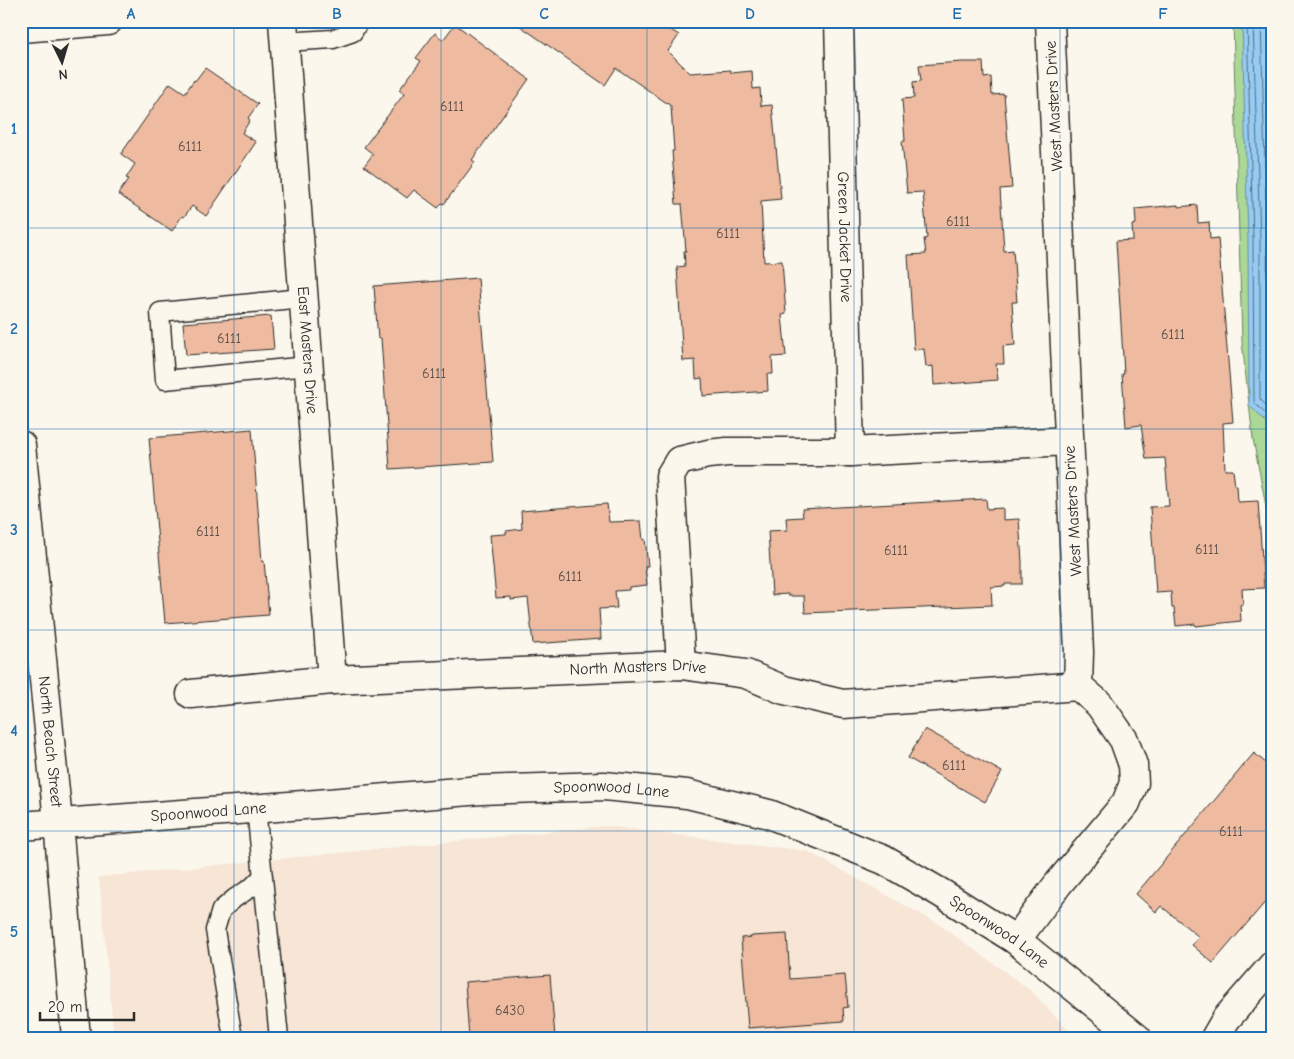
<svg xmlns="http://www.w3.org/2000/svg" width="1294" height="1059" font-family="'Comic Neue',sans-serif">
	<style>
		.built { fill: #f7e5d5 }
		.green { fill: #abd897; stroke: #6b8261 }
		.water { fill: #96ccf4; stroke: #6b8ca4 }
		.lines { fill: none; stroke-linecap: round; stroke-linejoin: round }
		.shore { stroke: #566b7b; stroke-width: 1 }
		.building { fill: #eebba0; stroke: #2b2b2b }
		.service-casing { stroke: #2b2b2b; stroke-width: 21 }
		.minor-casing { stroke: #2b2b2b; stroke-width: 31 }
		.secondary-casing { stroke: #2b2b2b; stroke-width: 31 }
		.service { stroke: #fbf7ec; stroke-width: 18 }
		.minor { stroke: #fbf7ec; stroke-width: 28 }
		.secondary { stroke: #fbf7ec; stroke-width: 28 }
		.grid { fill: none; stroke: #1f6fb2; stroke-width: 1; stroke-opacity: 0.55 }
		.labels { text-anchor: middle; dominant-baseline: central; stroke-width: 4; stroke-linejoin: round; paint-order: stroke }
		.number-label { font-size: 14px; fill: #5c4f48 }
		.street-label { font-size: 16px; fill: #2b2b2b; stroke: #fbf7ec }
		.neatline { fill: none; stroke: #1f6fb2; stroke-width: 2 }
		.grid-label { font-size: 16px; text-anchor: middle; font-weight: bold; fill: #1f6fb2 }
	</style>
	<rect width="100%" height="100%" fill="#fbf7ec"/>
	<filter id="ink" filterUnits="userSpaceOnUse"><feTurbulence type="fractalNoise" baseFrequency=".02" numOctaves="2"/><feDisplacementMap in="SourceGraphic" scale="10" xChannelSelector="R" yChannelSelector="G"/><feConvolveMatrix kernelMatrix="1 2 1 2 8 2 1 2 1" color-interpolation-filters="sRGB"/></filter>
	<g filter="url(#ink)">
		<path class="built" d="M605 826 807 851 937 923 1029 989 1076 1038H114L99 877Z"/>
		<path class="green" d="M1233 21H1273V542L1253 439 1242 342Z"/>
		<path class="water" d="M1242 21H1273V429L1249 405 1248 240Z"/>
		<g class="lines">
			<path class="shore" d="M1247 21 1253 239 1254 402 1273 422
				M1253 21 1260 239V399L1273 413
				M1261 21 1267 239 1268 396 1273 402"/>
		</g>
		<path class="building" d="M513 21H656L679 35 668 51 690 73 731 70V73L752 71 753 89 760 88 761 106 772 105 781 199 761 201 764 262 782 261 786 314 782 315 786 356 772 357 773 374H767L768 391 703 396 702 378 696 379 695 360 683 361 677 267 685 266 684 251H686L682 204H676L672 151H674L671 106 616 68 605 85Z
			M455 24 529 79 472 160 475 162 444 204 442 203 438 208 414 190 407 198 364 166 373 154 364 147 404 94 399 90 421 61 416 58 435 33 443 40Z
			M962 62H983L984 78 991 77 992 95 1004 94 1012 188 1000 189 1004 251 1013 250 1017 302H1012L1015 345 1003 346 1004 364H996L998 380 934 385 933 366 926 367 924 349 914 350 908 255 926 254 924 239 927 238 923 192 907 193 902 141H905L902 99 914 98 913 82 921 81 919 65Z
			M205 68 258 104 248 118 250 120 242 133 256 142 206 216 192 206 184 217 182 216 172 231 118 194 129 179 126 178 135 164 121 154 170 83 185 93 194 80 195 81Z
			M1178 205V207L1197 205 1198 223 1209 222 1210 239 1218 238 1233 422 1223 423 1225 470H1233L1235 486H1237L1238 502 1258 501 1264 588 1242 589 1243 604 1240 605 1241 621 1196 626 1195 624 1176 626 1174 608H1172L1171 592 1156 593 1150 507 1169 506 1165 458 1146 459 1141 425 1126 427 1122 374H1124L1116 241 1133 240 1132 225 1136 224 1135 209Z
			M478 278 493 462 390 469 381 338 378 339 374 286Z
			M271 316 274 349 186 355 183 323Z
			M252 429 262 562 264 561 269 615 165 623 149 438Z
			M986 499 987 509 1003 508V520L1019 519 1022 562V584H1005V586L991 587 992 605 805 613 804 596H788V594L772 595 768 531 787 530 786 518 803 517 802 509Z
			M607 504 609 522 641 521 643 540 645 539 648 566H645L647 585 629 587V590L615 591 617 608 599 609 601 639 533 644 528 598 511 600V597L496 598 490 535 506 534V531L522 529 521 511Z
			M925 729 1002 772 985 802 908 758Z
			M1254 753 1273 769V893L1213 963 1192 945 1199 937 1161 906 1156 912 1136 894Z
			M787 934 790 979 845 975 848 1007 843 1008 844 1021 748 1028 741 938 752 937V936Z
			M550 975 555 1038H469L465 982Z"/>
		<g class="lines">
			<g class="service-casing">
				<path id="service" d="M284 42 333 39 353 32 359 21
					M303 298 160 312 165 380 308 366
					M256 808 279 1038
					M233 1038 215 930 221 910 235 898 252 887 263 876"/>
			</g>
			<g class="minor-casing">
				<g id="minor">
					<path id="s1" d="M283 21 332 680"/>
					<path id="s2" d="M839 21 850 452"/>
					<path d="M21 28 108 21"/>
					<path d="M681 665 670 476 679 461 708 454 727 452H850L1069 441"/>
					<path id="s3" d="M191 694 332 680 681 665 746 674 784 690 843 704 1078 686"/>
					<path id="s4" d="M21 826 317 804 481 790 604 786 687 794 769 814 884 860 941 893 1016 940 1137 1038"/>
					<path d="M1016 940 1058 884 1126 803 1134 783 1133 765 1124 740 1099 704 1078 686 1079 652 1050 21"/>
					<path d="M1215 1038 1226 1019 1273 965"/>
				</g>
			</g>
			<g class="secondary-casing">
				<g id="secondary">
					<path id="s5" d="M21 445 58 822 76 1038"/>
				</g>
			</g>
			<use href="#service" class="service"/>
			<use href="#minor" class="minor"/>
			<use href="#secondary" class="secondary"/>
		</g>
	</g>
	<path class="grid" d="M234 21V1038M441 21V1038M647 21V1038M854 21V1038M1060 21V1038M21 228H1273M21 429H1273M21 630H1273M21 831H1273"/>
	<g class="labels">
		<g class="number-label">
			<text x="452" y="106">6111</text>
			<text x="190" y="146">6111</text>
			<text x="958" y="221">6111</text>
			<text x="728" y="233">6111</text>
			<text x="1173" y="334">6111</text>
			<text x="229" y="338">6111</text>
			<text x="434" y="373">6111</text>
			<text x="208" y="531">6111</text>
			<text x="1207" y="549">6111</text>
			<text x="896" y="550">6111</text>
			<text x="570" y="576">6111</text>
			<text x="954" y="765">6111</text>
			<text x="1231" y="831">6111</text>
			<text x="510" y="1010">6430</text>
		</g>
		<g class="street-label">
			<text transform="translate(1054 106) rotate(-93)">West Masters Drive</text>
			<text stroke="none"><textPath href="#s2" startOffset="216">Green Jacket Drive</textPath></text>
			<text stroke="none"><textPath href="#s1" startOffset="330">East Masters Drive</textPath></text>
			<text transform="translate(1073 511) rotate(-93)">West Masters Drive</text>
			<text stroke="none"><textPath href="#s3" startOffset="448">North Masters Drive</textPath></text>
			<text stroke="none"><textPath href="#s5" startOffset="298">North Beach Street</textPath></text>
			<text stroke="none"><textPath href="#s4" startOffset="592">Spoonwood Lane</textPath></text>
			<text stroke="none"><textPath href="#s4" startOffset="188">Spoonwood Lane</textPath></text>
			<text stroke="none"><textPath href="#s4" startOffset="1012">Spoonwood Lane</textPath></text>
		</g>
	</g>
	<rect width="1294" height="1059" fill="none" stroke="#fbf7ec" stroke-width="55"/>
	<g transform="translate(62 62) rotate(175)" stroke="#fbf7ec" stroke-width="4" paint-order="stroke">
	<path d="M0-4L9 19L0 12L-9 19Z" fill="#2b2b2b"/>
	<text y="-8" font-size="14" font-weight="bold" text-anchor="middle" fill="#2b2b2b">N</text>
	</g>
	<path d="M40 1012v8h94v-8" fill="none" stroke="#2b2b2b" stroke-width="2.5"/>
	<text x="48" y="1012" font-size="15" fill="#2b2b2b" stroke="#fbf7ec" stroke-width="4" paint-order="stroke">20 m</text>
	<rect x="28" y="28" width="1238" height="1004" class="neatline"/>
	<g class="grid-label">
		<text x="131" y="19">A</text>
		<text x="337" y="19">B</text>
		<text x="544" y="19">C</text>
		<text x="750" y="19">D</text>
		<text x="957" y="19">E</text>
		<text x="1163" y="19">F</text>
		<text x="14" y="134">1</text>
		<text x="14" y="334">2</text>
		<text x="14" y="535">3</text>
		<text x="14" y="736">4</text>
		<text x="14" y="937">5</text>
	</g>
</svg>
